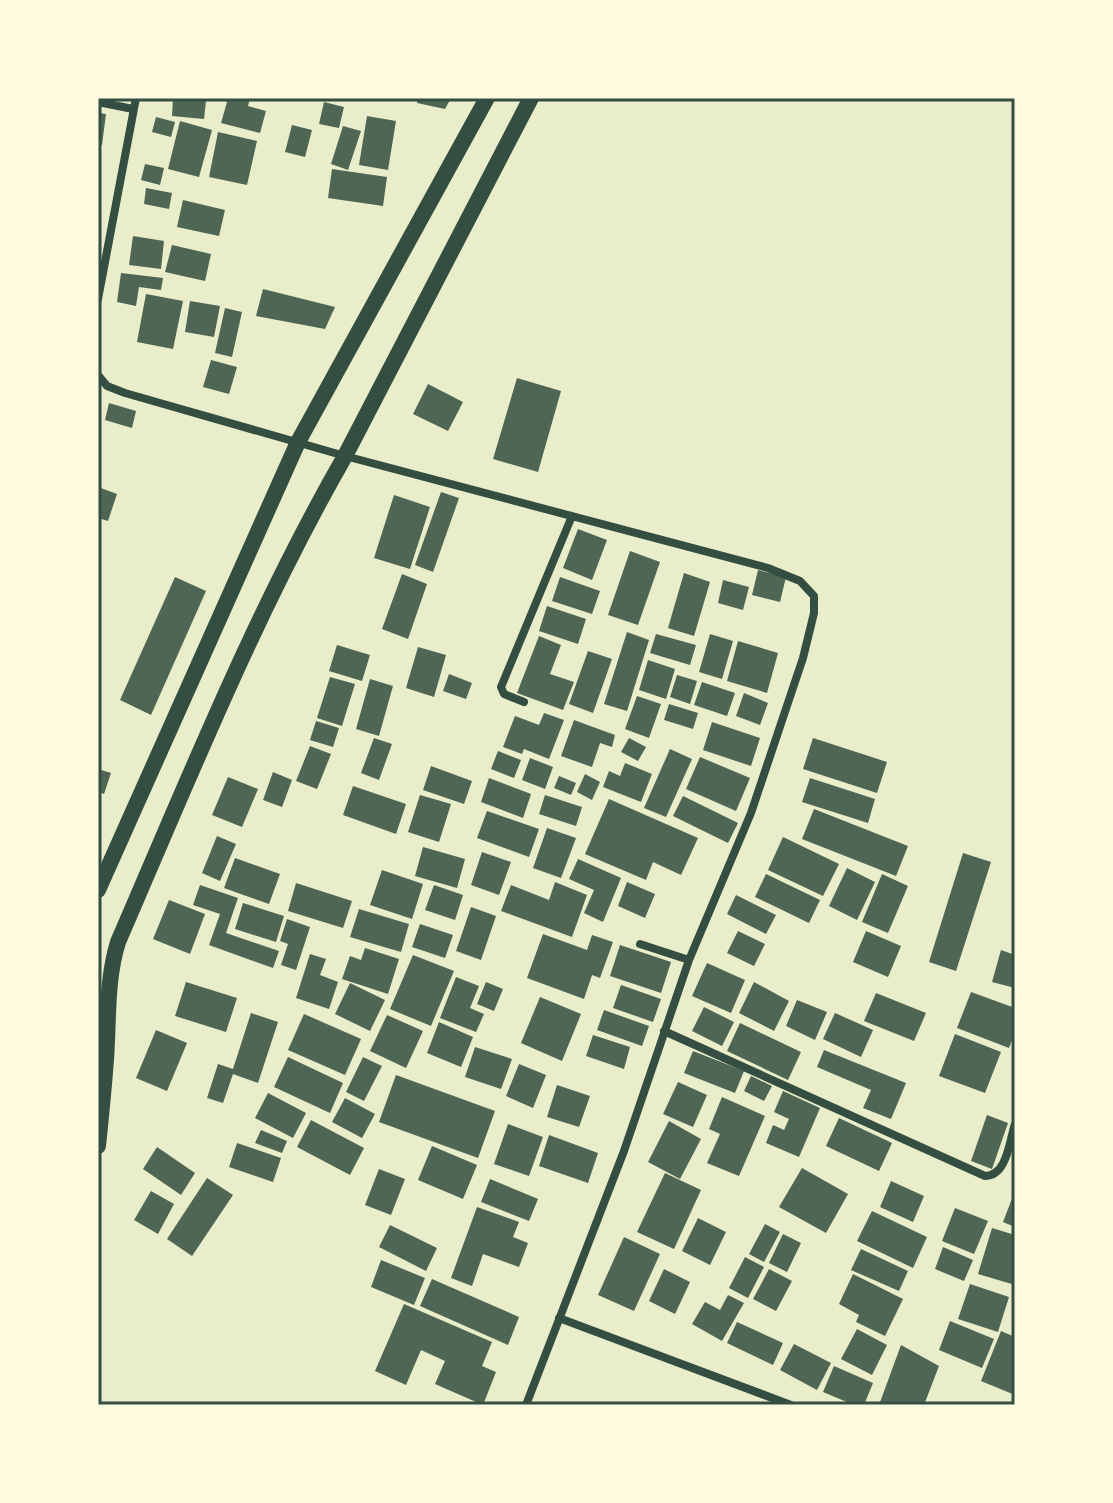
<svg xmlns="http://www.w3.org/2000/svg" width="1113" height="1503" font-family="Commissioner,sans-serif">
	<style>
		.building { fill: #4f6655 }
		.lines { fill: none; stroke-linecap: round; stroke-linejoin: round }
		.minor { stroke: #344e41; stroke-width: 8 }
		.secondary { stroke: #344e41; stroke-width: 16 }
		.neatline { fill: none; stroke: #344e41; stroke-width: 3 }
	</style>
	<rect width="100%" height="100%" fill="#e9edc9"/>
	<path class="building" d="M173 98 206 101 204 119 172 116Z
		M250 98 248 106 266 111 260 133 221 123 227 102 216 98Z
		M418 98H451L445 109 417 103Z
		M324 102 344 107 339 128 319 124Z
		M98 113 106 114 102 145H98Z
		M367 116 396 121 388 170 359 165Z
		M156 117 175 122 171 137 152 132Z
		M180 121 212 130 199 177 168 169Z
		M292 125 312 130 305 157 285 152Z
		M343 126 361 131 348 170 331 164Z
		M218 132 257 141 247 185 209 177Z
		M145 164 164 168 160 185 141 180Z
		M332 169 387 177 383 206 328 198Z
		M146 188 172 193 169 209 144 204Z
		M183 200 225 210 219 236 177 227Z
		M133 236 164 241 161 269 129 265Z
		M172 245 211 254 205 281 165 272Z
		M121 273 163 278 161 290 139 287 136 306 117 302Z
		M263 289 335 307 325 329 256 316Z
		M146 294 183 301 173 349 137 342Z
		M190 301 220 306 214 337 185 332Z
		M225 308 242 312 232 357 215 353Z
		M211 360 237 367 229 394 203 387Z
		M517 378 561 391 538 472 493 459Z
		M428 384 463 402 448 431 413 414Z
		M109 403 136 411 132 428 105 420Z
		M98 487 117 494 108 521 98 518Z
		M441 492 459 498 433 572 415 565Z
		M394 495 430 507 410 569 374 558Z
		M578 529 607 540 592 580 563 568Z
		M630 551 660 562 638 625 608 615Z
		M758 570 786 577 780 602 752 595Z
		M684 573 710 582 694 636 668 628Z
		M402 574 427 584 408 639 382 629Z
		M175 577 206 591 151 715 120 700Z
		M560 577 600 591 592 614 552 601Z
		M723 580 749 587 743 610 718 603Z
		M547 606 586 619 578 644 539 631Z
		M627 632 649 640 627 711 604 704Z
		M656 634 696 645 690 665 650 653Z
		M710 634 733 641 722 679 699 672Z
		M539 636 561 645 550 674 574 682 563 710 517 693Z
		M738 641 778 653 767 693 727 681Z
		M337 645 370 655 362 681 329 671Z
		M418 647 446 655 434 697 406 688Z
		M588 651 612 659 593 713 569 704Z
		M648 660 675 669 666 699 639 690Z
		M449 674 472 683 466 699 443 691Z
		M677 675 697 681 690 704 670 697Z
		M330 677 355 684 342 726 317 718Z
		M370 679 393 686 379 736 356 729Z
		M702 682 735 693 727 716 694 705Z
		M744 693 768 703 760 725 736 716Z
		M637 696 661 704 649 738 625 729Z
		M669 704 698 713 693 729 664 720Z
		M544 713 564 720 549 759 524 749 522 754 503 747 515 716 539 725Z
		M574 720 615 735 612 747 600 743 592 767 561 756Z
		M316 721 339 728 333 747 310 740Z
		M712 722 760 738 751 766 703 750Z
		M374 738 392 744 379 780 361 773Z
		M629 738 646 747 638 761 621 752Z
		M813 738 887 762 877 793 803 769Z
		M310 746 331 754 317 789 296 781Z
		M670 749 692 759 666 817 644 808Z
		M498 751 521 760 514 778 491 769Z
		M700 757 750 778 736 811 686 789Z
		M530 758 553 767 545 789 522 780Z
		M625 763 652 774 641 802 603 787 609 771 620 776Z
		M431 766 472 781 464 804 423 790Z
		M98 769 111 773 104 794 98 792Z
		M273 772 292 780 282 807 263 800Z
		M585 774 600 782 592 800 577 792Z
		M559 776 576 783 571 795 554 788Z
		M228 777 258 789 242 827 212 815Z
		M489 778 531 794 523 818 481 802Z
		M810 778 875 799 868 823 802 802Z
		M353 786 406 804 396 834 343 815Z
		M420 795 451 804 439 842 408 832Z
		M545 795 582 807 576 826 539 814Z
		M683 796 738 823 728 843 673 816Z
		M609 799 698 838 681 875 653 862 646 880 585 854Z
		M814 809 908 846 896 876 802 839Z
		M487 811 539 829 529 857 477 838Z
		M547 828 576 838 561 878 533 868Z
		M217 836 236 844 220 881 202 873Z
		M783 837 839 864 823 896 768 870Z
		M423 847 465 859 457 888 415 876Z
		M482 852 511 862 499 895 471 885Z
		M963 853 991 862 956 971 929 962Z
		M235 858 280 874 269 904 224 888Z
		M578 859 621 878 603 922 584 913 594 890 569 879Z
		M847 868 875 882 857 920 829 906Z
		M382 870 423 884 412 919 370 905Z
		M766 874 820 900 809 923 755 897Z
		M882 874 908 886 888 933 862 922Z
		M555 882 587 895 572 937 501 911 511 885 549 900Z
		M627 882 655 894 645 918 618 906Z
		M296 883 352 901 343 928 288 911Z
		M200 885 238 898 226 933 279 951 273 968 209 945 220 914 193 905Z
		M434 885 463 895 455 920 425 910Z
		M736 895 776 915 766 934 727 914Z
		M169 900 205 914 190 954 153 939Z
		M243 903 284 916 276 942 235 929Z
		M471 907 496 916 481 960 456 951Z
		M359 909 409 924 401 952 350 937Z
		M287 919 310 927 296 970 281 965 288 944 280 941Z
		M420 924 453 935 445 958 412 947Z
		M738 931 765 944 754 966 727 953Z
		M866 931 901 946 888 977 853 962Z
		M543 934 587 950 592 935 613 942 600 978 592 975 584 999 527 978Z
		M620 945 671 962 661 993 610 976Z
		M365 948 399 959 388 994 342 979 350 956 361 960Z
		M1001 950 1015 955V988L992 982Z
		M310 954 326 959 320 975 338 982 329 1009 296 998Z
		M413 955 454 971 431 1026 390 1009Z
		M707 963 745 980 731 1013 692 996Z
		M456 977 479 986 470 1008 484 1014 476 1032 440 1018Z
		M186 982 237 998 226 1032 175 1016Z
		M486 982 503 989 494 1011 477 1004Z
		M754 982 789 1001 774 1031 739 1013Z
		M350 983 385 1000 370 1031 335 1014Z
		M621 985 661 999 653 1022 613 1008Z
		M971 992 1015 1008V1032L1009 1048 957 1028Z
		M876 993 926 1013 914 1041 864 1021Z
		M540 997 581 1014 562 1061 521 1043Z
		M797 1000 827 1012 815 1040 786 1026Z
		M704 1007 734 1022 722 1046 692 1031Z
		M604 1010 649 1026 642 1046 597 1030Z
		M251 1013 278 1022 258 1083 233 1074 223 1103 207 1098 218 1064 233 1069Z
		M835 1013 873 1030 861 1057 823 1039Z
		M304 1014 361 1039 345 1075 288 1050Z
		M387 1015 423 1031 406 1068 370 1051Z
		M439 1022 473 1037 461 1067 427 1053Z
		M740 1023 801 1052 788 1080 727 1051Z
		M156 1030 187 1043 167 1091 136 1078Z
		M955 1034 1001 1052 985 1093 939 1076Z
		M593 1035 630 1047 624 1069 586 1056Z
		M475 1047 512 1059 501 1089 465 1077Z
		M824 1050 906 1083 891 1119 863 1108 871 1090 817 1067Z
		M693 1051 744 1071 735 1093 684 1073Z
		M288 1057 343 1083 330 1113 274 1087Z
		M363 1057 382 1066 364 1101 346 1092Z
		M519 1064 546 1075 533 1108 506 1096Z
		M396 1075 495 1111 478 1158 379 1122Z
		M751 1076 772 1086 764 1101 744 1091Z
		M678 1082 707 1095 693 1127 663 1114Z
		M557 1085 590 1096 579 1127 547 1117Z
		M783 1091 820 1108 799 1157 766 1143 773 1125 784 1130 789 1119 774 1112Z
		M268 1093 306 1113 293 1138 255 1118Z
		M722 1097 765 1116 739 1176 707 1163 720 1134 709 1129Z
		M345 1098 375 1114 362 1138 332 1122Z
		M987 1115 1008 1123 992 1169 971 1161Z
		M839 1118 892 1143 879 1171 826 1146Z
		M311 1120 364 1148 350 1175 297 1147Z
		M669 1121 701 1139 680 1179 648 1162Z
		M508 1124 543 1137 529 1176 494 1164Z
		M261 1130 287 1141 282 1153 255 1143Z
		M549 1135 598 1153 588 1183 539 1166Z
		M237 1143 281 1158 273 1182 229 1167Z
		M432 1146 477 1165 463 1199 418 1180Z
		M157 1147 195 1173 181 1195 143 1169Z
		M802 1168 848 1194 826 1233 779 1207Z
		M379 1169 405 1179 391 1215 365 1205Z
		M665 1173 701 1190 674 1249 637 1232Z
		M207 1178 233 1195 192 1256 167 1239Z
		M490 1179 538 1199 529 1221 481 1202Z
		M891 1181 924 1196 913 1222 880 1207Z
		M151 1191 174 1204 158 1234 134 1220Z
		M1015 1191V1227L1003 1222Z
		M477 1207 519 1222 513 1237 528 1243 519 1267 483 1254 472 1286 451 1278Z
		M955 1208 988 1221 974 1254 942 1241Z
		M872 1211 927 1237 913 1268 857 1241Z
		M698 1218 726 1232 710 1265 682 1251Z
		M765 1224 780 1232 764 1262 749 1254Z
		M390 1225 437 1248 426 1271 379 1247Z
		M992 1228 1015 1235V1285L978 1274Z
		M783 1234 801 1243 787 1272 769 1263Z
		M624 1237 660 1254 634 1311 598 1295Z
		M943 1247 973 1260 964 1281 935 1269Z
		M861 1249 908 1271 899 1291 851 1270Z
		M745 1257 764 1267 748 1298 729 1288Z
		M381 1260 425 1278 414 1305 371 1287Z
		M664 1269 690 1282 675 1314 649 1301Z
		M769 1269 792 1281 776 1311 753 1299Z
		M853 1274 903 1299 885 1336 856 1322 859 1315 839 1304Z
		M432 1279 519 1317 508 1345 420 1306Z
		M970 1284 1009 1297 998 1332 958 1319Z
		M728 1295 744 1303 722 1341 692 1324 705 1302 720 1310Z
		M404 1304 492 1342 482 1366 496 1372 483 1405 435 1384 445 1361 421 1350 406 1385 375 1371Z
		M950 1321 994 1339 982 1368 939 1350Z
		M737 1322 783 1343 773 1365 727 1343Z
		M857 1329 887 1345 872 1375 841 1359Z
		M1001 1331 1015 1337V1395L981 1381Z
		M794 1344 831 1363 817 1390 780 1370Z
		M901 1345 939 1366 924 1405H879Z
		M834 1366 873 1383 864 1405H854L823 1392Z"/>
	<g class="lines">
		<path class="minor" d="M98 102 133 109
			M98 299 136 98
			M98 375 107 386 125 393 345 456 768 568 800 581 814 596V613L803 658 751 813 689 960 624 1151 526 1405
			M524 702 504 694 501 687 572 516
			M640 944 689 960
			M664 1031 985 1176C1007 1176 1009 1142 1015 1124
			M559 1318 791 1405"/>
		<path class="secondary" d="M98 890 298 442 487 98
			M98 1146C101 1117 104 1088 106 1059 109 1019 106 981 118 942 189 778 256 611 345 456L531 98"/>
	</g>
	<rect width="1113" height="1503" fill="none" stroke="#fefae0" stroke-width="200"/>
	<rect x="100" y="100" width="913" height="1303" class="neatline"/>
</svg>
